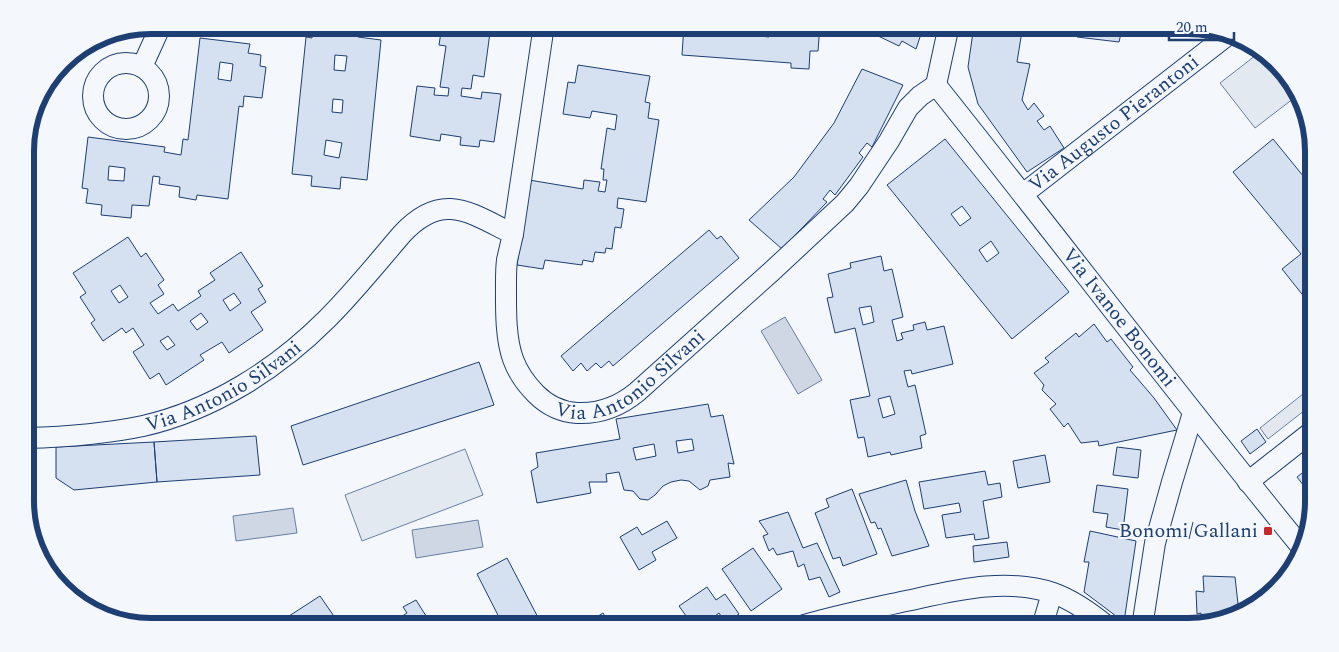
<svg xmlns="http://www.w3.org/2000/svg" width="1339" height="652" font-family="Spectral,serif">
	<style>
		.green { fill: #e3e9f0; stroke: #687fa3 }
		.parking { fill: #e3e8f0; stroke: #687fa3 }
		.water { fill: #cfd7e4; stroke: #687fa3 }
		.building { fill: #d5e0f0; stroke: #1d3f73; fill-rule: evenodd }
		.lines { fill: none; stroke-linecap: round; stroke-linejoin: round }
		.minor-casing { stroke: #1d3f73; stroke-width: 22 }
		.minor { stroke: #f4f7fb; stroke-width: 20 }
		.poi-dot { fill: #c62828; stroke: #f4f7fb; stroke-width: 2 }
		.labels { text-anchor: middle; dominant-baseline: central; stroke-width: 4; stroke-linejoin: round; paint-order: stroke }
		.street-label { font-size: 20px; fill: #1d3f73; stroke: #f4f7fb }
		.poi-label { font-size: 20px; fill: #1d3f73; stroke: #f4f7fb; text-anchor: end }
		.rim { fill: none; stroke: #1d3f73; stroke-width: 6 }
	</style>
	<rect width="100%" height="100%" fill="#f4f7fb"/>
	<path class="green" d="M1260 52 1293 81 1298 95 1255 128 1220 83Z
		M465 449 483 495 362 541 345 495Z"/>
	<path class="parking" d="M1308 390 1314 398V403L1268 439 1260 428Z"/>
	<path class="water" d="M785 317 822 380 798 394 761 331Z
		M293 508 297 533 236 541 233 516Z
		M478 520 483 547 416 558 412 530Z"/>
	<path class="building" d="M314 25 359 29 358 37 381 40 367 180 341 177 340 189 311 186 312 176 292 174 306 37 312 38ZM335 55 347 56 345 71 334 70ZM333 99 343 100 342 113 332 112ZM326 140 342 143 339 158 324 155Z
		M450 25H491L484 77 473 75 471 89 462 88 461 96 481 99 482 92 501 94 494 142 480 140 479 147 460 145 461 137 441 134 440 141 410 136 417 86 435 88 434 95 448 96 449 88 440 87 446 46 439 45 441 32 448 33Z
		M684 25H732L731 33 769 37 771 25H820L818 51H810L809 69 791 68V63L682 55Z
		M878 25H924L916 49 902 41 899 46 874 34Z
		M974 25H1023L1017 62 1030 64 1022 100 1028 110 1034 103 1044 116 1037 121 1044 130 1050 126 1064 148 1027 172 978 104 968 67Z
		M1057 25H1123L1119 42 1077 37V33L1056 31Z
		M1187 25H1188L1202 28 1194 34Z
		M200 38 250 44 248 53 261 55 260 66 266 67 262 98 244 96 243 107 239 106 228 199 197 195 196 200 179 197 180 187 159 184 160 177 153 176 149 206 132 205 131 218 101 215 102 205 86 203 88 189 82 188 88 137 165 147 164 152 181 155 183 139 188 140ZM220 62 233 64 231 81 218 79ZM109 166 125 168 124 181 108 180Z
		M578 65 650 76 645 102 650 103 648 118 659 120 646 202 618 198 617 208 624 209 621 228 615 227 612 249 606 248 605 253 595 252 593 262 583 260 582 265 545 260 543 269 517 265 529 180 583 189 584 180 600 182 598 191 605 192 607 180H603L604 169H601L607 128 615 130 617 115 592 111 590 118 563 114 568 82 575 83Z
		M862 69 903 85 872 147 867 143 859 153 863 157 835 195 830 190 823 199 827 202 782 249 749 220 794 177 834 123Z
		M945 139 1069 292 1012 339 887 185ZM962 206 971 218 960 226 951 214ZM991 241 999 253 987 262 979 250Z
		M1273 139 1313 188V308L1282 269 1301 254 1233 172Z
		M709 230 717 239 721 236 739 258 613 366 609 361 601 368 596 363 587 371 581 363 573 371 561 356Z
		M128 237 141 257 146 253 164 280 158 285 164 294 150 303 158 314 173 304 178 311 201 296 198 291 215 280 210 273 241 252 263 286 258 289 266 302 251 312 263 330 229 353 222 342 200 355 204 360 166 385 159 373 150 379 133 352 144 345 133 328 126 333 122 328 103 341 91 323 95 320 80 297 86 293 73 273ZM120 285 128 297 119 303 111 291ZM234 293 241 303 230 311 223 300ZM201 313 208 322 197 330 190 321ZM168 336 175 345 167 350 160 341Z
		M881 256 884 271 892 269 903 317 892 320 897 341 903 339 901 333 914 330 913 325 925 322 927 330 944 326 953 364 912 374 911 370 904 371 908 387 915 385 926 434 920 436 922 448 891 455 890 452 868 457 864 437 858 438 850 400 870 396 855 328 835 333 827 298 833 297 828 274 851 268 850 263ZM871 306 874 322 863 325 859 308ZM890 396 895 414 883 418 878 399Z
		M1094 324 1107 342 1111 339 1133 367 1130 370 1154 398 1177 430 1099 446 1098 441 1081 443 1068 423 1064 427 1050 409 1056 404 1042 390 1044 385 1034 373 1049 362 1045 358 1076 333 1079 337Z
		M479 362 494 405 303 465 291 426Z
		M708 404 711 417 723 415 734 464 728 463 730 477 710 480 708 486 700 490 689 481 681 480 671 482 663 486 655 495 648 500 640 499 633 491 624 490 619 472 606 474 607 482H589L591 493 537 503 531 471 538 467 536 453 620 439 616 419ZM692 439 694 450 678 453 676 441ZM654 444 656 456 636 460 633 448Z
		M1257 429 1266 442 1250 454 1241 441Z
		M256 436 260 475 157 482 154 442Z
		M154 442 157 482 74 490 56 478V447Z
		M1117 447 1141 450 1138 478 1113 475Z
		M1045 455 1050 482 1018 488 1013 461Z
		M1314 464V499L1297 477Z
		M985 471 988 485 1000 483 1002 497 983 501 989 538 975 540 974 534 946 538 942 515 961 512 959 503 924 509 919 482Z
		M906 480 915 511 929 546 892 556 881 528 878 529 875 522 871 523 859 494Z
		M1097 485 1128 489 1123 530 1106 527 1108 514 1093 512Z
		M852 489 877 554 843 566 840 557 833 559 815 513 829 507 826 499Z
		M788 512 803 548 817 543 840 592 829 597 820 577 809 580 804 564 798 567 793 551 777 555 773 548 769 551 763 536 768 534 759 521Z
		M667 521 677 538 652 552 656 560 639 570 620 537 637 527 642 535Z
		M1090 531 1136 541 1124 622 1084 592 1089 562H1084Z
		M1007 542 1009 557 974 562 973 546Z
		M753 548 782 589 751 611 722 569Z
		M507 558 543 627H504L477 574Z
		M1203 576 1235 577 1239 613 1225 615V617L1215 620 1201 619V613L1197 614 1196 591 1204 592Z
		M707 587 716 600 725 594 739 614 726 623 719 613 700 627H694L679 606Z
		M320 596 338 622 330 627H272Z
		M416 600 433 627H385L407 613 403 607Z
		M603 613 612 627H581Z
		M1201 619 1215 620 1200 625Z
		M872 621 956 627H957H843Z"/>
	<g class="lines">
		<g class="minor-casing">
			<g id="minor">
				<circle cx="126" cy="96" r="33"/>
				<path d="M142 67 161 25"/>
				<path id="s1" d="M936 85C1059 239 1178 396 1303 549"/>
				<path id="s2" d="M1023 194 1229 34"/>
				<path d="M513 234 544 25"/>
				<path id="s3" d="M26 438C65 437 105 434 143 426 213 410 277 369 327 319 354 292 378 262 402 234 442 191 469 212 513 234 511 243 509 251 507 260 506 268 506 276 506 283 506 307 505 337 513 359 518 373 526 384 536 394 548 406 561 412 577 413 599 414 620 406 637 392L771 272 845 203 859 186 889 141 908 108 920 96 936 85 949 25"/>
				<path d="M1248 482 1314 430"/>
				<path d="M798 627C834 616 869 609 906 601 953 591 1005 577 1053 593 1073 600 1091 613 1108 627"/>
				<path d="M1042 627 1052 593"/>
				<path d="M1142 627 1155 543 1172 482 1193 413"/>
			</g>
		</g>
		<use href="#minor" class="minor"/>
	</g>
	<rect class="poi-dot" x="1263" y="526" width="10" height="10" rx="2.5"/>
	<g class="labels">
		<g class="street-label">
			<text stroke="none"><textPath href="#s2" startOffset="115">Via Augusto Pierantoni</textPath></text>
			<text stroke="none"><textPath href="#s1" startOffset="296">Via Ivanoe Bonomi</textPath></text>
			<text stroke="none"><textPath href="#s3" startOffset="851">Via Antonio Silvani</textPath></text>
			<text stroke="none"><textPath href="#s3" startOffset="208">Via Antonio Silvani</textPath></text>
		</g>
		<g class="poi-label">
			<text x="1258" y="531">Bonomi/Gallani</text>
		</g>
	</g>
	<path d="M0 0H1339V652H0ZM151 34H1188A117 117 0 0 1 1305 151V501A117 117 0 0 1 1188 618H151A117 117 0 0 1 34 501V151A117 117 0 0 1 151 34Z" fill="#f4f7fb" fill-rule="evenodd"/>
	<path class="rim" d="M151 34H1188A117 117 0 0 1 1305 151V501A117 117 0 0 1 1188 618H151A117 117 0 0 1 34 501V151A117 117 0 0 1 151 34Z"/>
	<path d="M1169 32v8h65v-8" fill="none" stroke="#1d3f73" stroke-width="2.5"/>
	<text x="1176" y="32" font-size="15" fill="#1d3f73" stroke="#f4f7fb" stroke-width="4" paint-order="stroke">20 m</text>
</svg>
